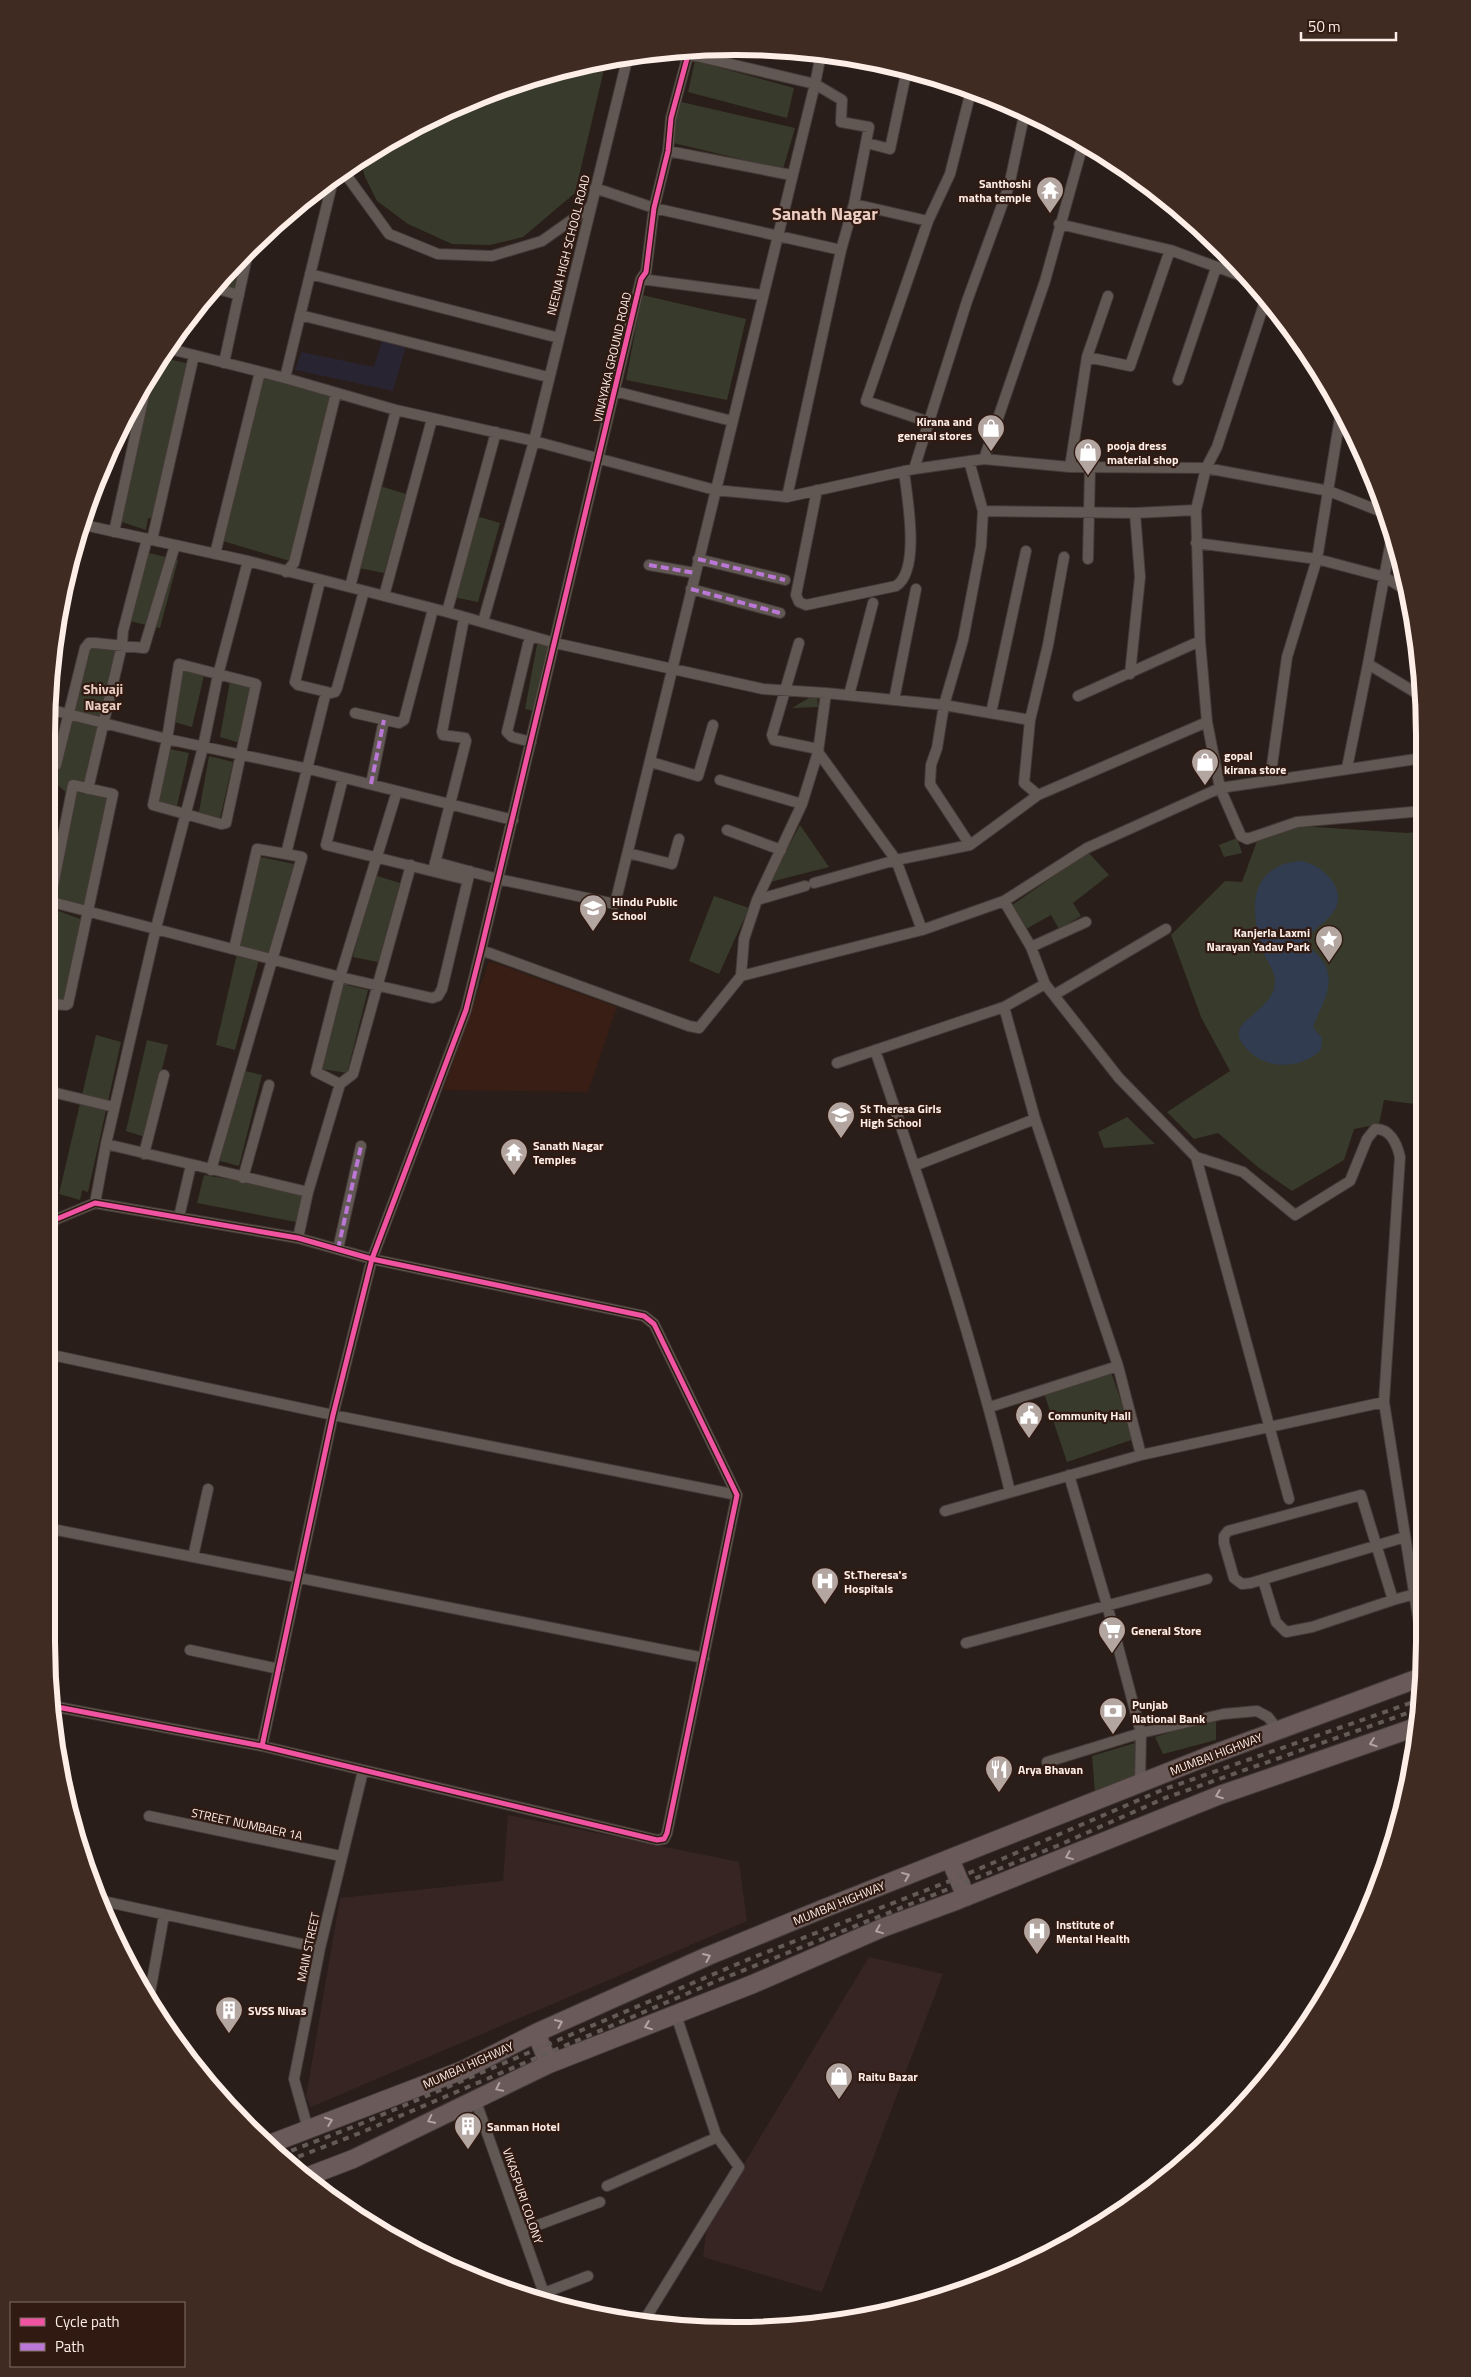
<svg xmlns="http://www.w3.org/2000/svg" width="1471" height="2377" font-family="'Titillium Web',sans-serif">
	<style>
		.commercial { fill: #372524 }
		.built { fill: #381e14 }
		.medical { fill: #282431 }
		.green { fill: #383b2b }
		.water { fill: #313c51 }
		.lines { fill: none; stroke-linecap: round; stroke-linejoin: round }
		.street-casing { stroke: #443a37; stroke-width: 12 }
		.highway-casing { stroke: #443a37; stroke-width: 20 }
		.street { stroke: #615854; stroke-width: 10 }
		.highway { stroke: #6a5b5a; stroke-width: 18 }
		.rail { stroke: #645a56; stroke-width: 4; stroke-dasharray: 6 6; stroke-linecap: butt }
		.quiet { stroke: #ba77d6; stroke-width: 4; stroke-dasharray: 8 4; stroke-linecap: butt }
		.cycleway-casing { stroke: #301a12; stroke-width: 8 }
		.cycleway { stroke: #f153a3; stroke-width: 5 }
		.oneway { stroke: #b4a4a1 }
		.labels { text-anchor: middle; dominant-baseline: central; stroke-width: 4.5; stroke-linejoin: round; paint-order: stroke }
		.poi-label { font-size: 12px; font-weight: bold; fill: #feeee8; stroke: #301a12; text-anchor: start }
		.street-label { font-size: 12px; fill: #feeee8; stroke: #301a12 }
		.neighbourhood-label { font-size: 14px; font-weight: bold; fill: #eccdc2; stroke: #301a12 }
		.district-label { font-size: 18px; font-weight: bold; fill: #eccdc2; stroke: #301a12 }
		.rim { fill: none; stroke: #feeee8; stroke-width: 6 }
	</style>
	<rect width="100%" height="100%" fill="#291e19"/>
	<path class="commercial" d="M508 1815 739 1862 747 1921 311 2107 306 2097 340 1898 503 1881Z
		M869 1957 943 1974 822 2292 703 2257 707 2225Z"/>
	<path class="built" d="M489 961 617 1007 588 1092 443 1090Z"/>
	<path class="medical" d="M382 340 406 346 393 391 295 370 301 352 374 367Z"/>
	<path class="green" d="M606 61 575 193 523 237 490 245 452 244 408 224 377 201 365 177 360 160 391 139 514 83Z
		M695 61 794 88 787 118 688 92Z
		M677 101 795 128 783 169 669 142Z
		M243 258 236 291 217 286Z
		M642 295 746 319 727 400 626 380Z
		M164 358 194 365 158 520 148 518 146 530 119 521 147 388Z
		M260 376 333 397 293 562 223 541Z
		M380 486 406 494 384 573 359 568Z
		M473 515 500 523 478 602 453 597Z
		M145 552 178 560 160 628 129 621Z
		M539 634 553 637 534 711 525 709Z
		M91 645 119 648 102 721 73 713Z
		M181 665 205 671 192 727 171 721Z
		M230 681 253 686 240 743 220 737Z
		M817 693 818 707 792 708Z
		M70 718 101 724 87 786 68 794 53 781Z
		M165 748 189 753 176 810 155 804Z
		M209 756 233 762 220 818 199 812Z
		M75 787 110 800 86 907 53 899Z
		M800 825 829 867 770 882Z
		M1299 826 1407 833 1423 831 1422 1105 1384 1100 1379 1124 1354 1129 1344 1160 1292 1191 1259 1168 1218 1133 1194 1139 1167 1112 1230 1071 1201 1017 1171 935 1225 881 1242 882 1257 841Z
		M1237 838 1242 853 1224 857 1219 845Z
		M1088 852 1109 875 1073 903 1081 916 1059 929 1051 915 1026 929 1011 906Z
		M261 857 294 864 268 954 237 945Z
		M374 875 400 883 378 962 353 957Z
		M714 896 749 908 719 974 689 961Z
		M56 910 83 920 67 1003 52 1001V925Z
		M237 954 259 959 235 1050 216 1045Z
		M342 984 368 990 347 1073 322 1069Z
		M96 1035 121 1042 88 1192 82 1190 80 1200 59 1194Z
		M147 1040 168 1045 145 1137 126 1131Z
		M241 1070 262 1075 239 1166 220 1161Z
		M1127 1117 1155 1144 1104 1148 1098 1132Z
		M204 1175 303 1192 296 1222 197 1203Z
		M1111 1372 1134 1439 1067 1462 1044 1393Z
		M1216 1718V1740L1163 1754 1155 1737Z
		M1135 1743V1780L1095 1792 1092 1756Z"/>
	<path class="water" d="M1299 861C1318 862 1344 884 1337 905 1331 922 1310 928 1309 940 1309 949 1317 953 1321 959 1339 981 1321 1005 1313 1027L1322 1038 1321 1050C1300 1070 1265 1070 1246 1048 1242 1043 1238 1038 1239 1031 1240 1020 1270 1007 1274 988 1278 975 1270 967 1265 956 1250 916 1245 867 1299 861Z"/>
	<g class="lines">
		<g class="street-casing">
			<path id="street" d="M675 51 815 84 821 54
				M867 143 890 149 907 69
				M668 151 791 175
				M344 172 389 234 438 254 492 256 542 241 590 207
				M595 188 654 208 841 250
				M854 204 928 221
				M1059 224 1170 250 1253 280
				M310 274 559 338
				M641 279 762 295
				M215 288 239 295
				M1266 298 1217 447 1206 468 1196 510 1200 641 1207 722 1220 788 1241 836 1247 839 1297 822 1423 811
				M300 315 548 377
				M170 349 285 378 396 410 534 441 715 490 787 497 914 469 984 459 1070 467 1206 468 1329 491 1382 512
				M1087 357 1130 366 1170 250
				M224 363 248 252
				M285 378 333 180
				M1178 380 1216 268
				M614 391 732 421
				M929 422 866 401 928 221 950 174 971 91
				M984 459 1045 281 1083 144
				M969 461 983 511 981 546 963 640 944 705 937 748 931 765 930 784 970 845
				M1070 467 1087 357 1108 296
				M914 469 967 301 1009 186 1025 111
				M817 490 796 595 799 602 806 605 896 586C921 570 907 497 904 471
				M983 511 1135 513 1196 510
				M84 525 248 561 447 612 555 643 763 689 826 693 944 705 1030 720
				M114 532 145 391
				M1392 535 1368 664 1423 697
				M152 540 194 355
				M1196 543 1317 559 1385 577 1407 591
				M215 554 260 372
				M698 559 785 580
				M1088 559 1090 467
				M649 565 695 573
				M286 572 294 563 336 393
				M320 581 295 682 298 685 331 693 335 692 337 688 364 591
				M350 587 396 410
				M691 589 780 613
				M384 596 432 419
				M447 612 496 432
				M483 622 534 441 628 56
				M530 636 507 732 512 737 531 742
				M799 643 772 735 774 740 818 749
				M179 664 256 684 226 823 221 824 153 805 167 739Z
				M1130 674 1140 577 1135 513
				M849 695 873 603
				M1078 696 1200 641
				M894 700 916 589
				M52 710 167 739 309 769 513 820
				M355 713 399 723 404 720 433 609
				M991 713 1026 551
				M818 752 896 860 922 930
				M651 762 698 776 713 725
				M56 765 85 648 89 643H95L144 648 175 545
				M1347 768 1368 664
				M343 778 326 845 468 880
				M720 780 802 804
				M1270 780 1287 657 1317 559 1341 411
				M371 784 384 720
				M88 789 122 645 123 631 147 539
				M1038 795 1024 783 1030 720 1048 645 1064 557
				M727 830 781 850
				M628 853 672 864 679 839
				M435 862 498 879 615 904 815 84 842 100 841 122 869 127 854 204 841 250 787 497
				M433 871 466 741 465 738 443 735 442 732 464 618
				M814 883 896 860 970 845 1038 795 1207 722
				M52 891 73 785 113 794 68 1004 66 1005 52 1004
				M757 900 805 886
				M1004 901 1031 947 1045 984 1119 1078 1196 1157 1289 1499
				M52 902 340 977 432 998 438 996 442 989 470 871
				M1031 947 1086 922
				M234 949 257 849 286 854
				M481 950 689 1026 699 1028 741 976 744 939 757 900 802 804 818 752 826 693
				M741 976 922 930 1004 901 1087 848 1220 788 1423 758
				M1054 995 1166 929
				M1004 1007 1035 1119 1118 1366 1141 1455
				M875 1050C925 1196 974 1342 1010 1492
				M837 1063 1004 1007 1045 984
				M340 1084 316 1072 340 977 397 791
				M52 1092 114 1107
				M106 1144 308 1192
				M144 1154 164 1075
				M1196 1157 1243 1172 1295 1215 1350 1181 1367 1139 1375 1129C1390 1128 1397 1144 1400 1157L1384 1402 1419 1624
				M914 1166 1035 1119
				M211 1170 302 857 286 854 326 692
				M243 1178 269 1085
				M95 1203 106 1144 156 928 203 747 218 675 248 561
				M179 1217 191 1165
				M52 1221 95 1203 298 1238 372 1259 644 1316 654 1324 737 1495 667 1833 664 1839 657 1840 262 1746 52 1706
				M298 1238 308 1192 340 1084 353 1074 411 865
				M338 1249 361 1146
				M52 1355 333 1415 737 1495
				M990 1407 1118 1366
				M1069 1475 1107 1605 1141 1733 1140 1783
				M945 1511 1141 1455 1384 1402
				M52 1529 704 1658
				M193 1557 208 1489
				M1263 1580 1276 1622 1286 1632 1312 1627 1393 1600 1361 1495 1228 1531 1224 1536V1543L1234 1578 1242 1584 1251 1583 1405 1537
				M1393 1600 1415 1594
				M966 1643 1207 1579
				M190 1650 279 1669
				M262 1746 333 1415 372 1259 466 1010 481 950 641 279 646 272 654 208 668 151 671 118 688 55
				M1047 1762 1141 1733 1223 1714 1257 1711 1268 1717 1279 1731
				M149 1816 341 1856
				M98 1900 320 1948
				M149 1998 164 1915
				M475 2099 547 2302
				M308 2129 294 2079 320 1948 363 1771
				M607 2186 713 2139 716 2135 676 2015
				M522 2231 600 2202
				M544 2293 588 2276
				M642 2324 739 2167 716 2135"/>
		</g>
		<g class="highway-casing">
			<path id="highway" d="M950 1859 966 1897
				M536 2033 549 2064
				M267 2145 463 2070 536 2033 708 1956 825 1908 1206 1757 1419 1678
				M306 2177 353 2159 549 2064 753 1984 882 1928 958 1900 1220 1795 1419 1726"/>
		</g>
		<use href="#street" class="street"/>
		<use href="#highway" class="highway"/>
		<path class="rail" d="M280 2155 358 2125 754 1957 960 1877 1162 1790 1419 1700
			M287 2161 360 2133 719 1980 1057 1846 1165 1798 1419 1709"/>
		<path class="quiet" d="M698 559 785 580
			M649 565 695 573
			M691 589 780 613
			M371 784 384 720
			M338 1249 361 1146"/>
		<g class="cycleway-casing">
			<path id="cycleway" d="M52 1221 95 1203 298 1238 372 1259 644 1316 654 1324 737 1495 667 1833 664 1839 657 1840 262 1746 52 1706
				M262 1746 333 1415 372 1259 466 1010 481 950 641 279 646 272 654 208 668 151 671 118 688 55"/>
		</g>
		<use href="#cycleway" class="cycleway"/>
	</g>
	<defs><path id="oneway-chevron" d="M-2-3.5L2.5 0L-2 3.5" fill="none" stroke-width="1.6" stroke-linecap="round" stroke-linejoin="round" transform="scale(1.25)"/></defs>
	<g class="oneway">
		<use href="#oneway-chevron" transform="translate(1373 1743) rotate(161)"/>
		<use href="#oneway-chevron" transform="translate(1219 1795) rotate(159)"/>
		<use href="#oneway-chevron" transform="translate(1069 1856) rotate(158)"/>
		<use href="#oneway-chevron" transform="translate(906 1876) rotate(-22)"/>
		<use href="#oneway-chevron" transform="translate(879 1930) rotate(158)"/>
		<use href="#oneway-chevron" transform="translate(707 1957) rotate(-23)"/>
		<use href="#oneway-chevron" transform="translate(559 2023) rotate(-24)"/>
		<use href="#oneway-chevron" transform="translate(648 2026) rotate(159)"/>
		<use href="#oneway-chevron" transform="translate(499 2088) rotate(154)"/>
		<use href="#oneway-chevron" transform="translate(431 2120) rotate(154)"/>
		<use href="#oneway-chevron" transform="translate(329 2121) rotate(-21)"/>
	</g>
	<defs>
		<g id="temple-pin" transform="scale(1.4375)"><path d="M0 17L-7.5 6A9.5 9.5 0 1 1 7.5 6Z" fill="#b3a5a0" stroke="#301a12"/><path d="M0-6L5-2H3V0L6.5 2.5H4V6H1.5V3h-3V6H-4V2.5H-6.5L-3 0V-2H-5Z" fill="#fff"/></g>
		<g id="shop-pin" transform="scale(1.4375)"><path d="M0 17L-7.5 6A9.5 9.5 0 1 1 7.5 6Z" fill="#b3a5a0" stroke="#301a12"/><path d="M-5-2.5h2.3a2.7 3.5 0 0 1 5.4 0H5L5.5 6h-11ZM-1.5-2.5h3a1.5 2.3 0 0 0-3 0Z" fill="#fff"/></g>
		<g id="school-pin" transform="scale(1.4375)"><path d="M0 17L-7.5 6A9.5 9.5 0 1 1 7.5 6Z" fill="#b3a5a0" stroke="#301a12"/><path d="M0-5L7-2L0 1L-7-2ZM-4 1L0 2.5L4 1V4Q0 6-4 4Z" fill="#fff"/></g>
		<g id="sight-pin" transform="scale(1.4375)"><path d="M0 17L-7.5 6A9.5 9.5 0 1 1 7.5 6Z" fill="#b3a5a0" stroke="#301a12"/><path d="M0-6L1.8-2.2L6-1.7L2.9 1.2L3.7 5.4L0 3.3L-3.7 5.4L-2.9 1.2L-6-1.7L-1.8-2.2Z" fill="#fff"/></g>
		<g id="civic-pin" transform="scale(1.4375)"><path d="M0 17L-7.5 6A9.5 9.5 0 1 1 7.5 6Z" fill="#b3a5a0" stroke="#301a12"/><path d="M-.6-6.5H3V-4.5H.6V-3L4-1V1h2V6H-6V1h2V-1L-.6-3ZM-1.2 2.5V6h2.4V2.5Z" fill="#fff"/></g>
		<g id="hospital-pin" transform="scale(1.4375)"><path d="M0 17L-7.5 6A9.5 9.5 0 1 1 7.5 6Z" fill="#b3a5a0" stroke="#301a12"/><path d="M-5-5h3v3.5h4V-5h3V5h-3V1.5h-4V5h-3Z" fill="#fff"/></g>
		<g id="supermarket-pin" transform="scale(1.4375)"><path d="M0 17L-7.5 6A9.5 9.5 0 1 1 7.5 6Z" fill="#b3a5a0" stroke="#301a12"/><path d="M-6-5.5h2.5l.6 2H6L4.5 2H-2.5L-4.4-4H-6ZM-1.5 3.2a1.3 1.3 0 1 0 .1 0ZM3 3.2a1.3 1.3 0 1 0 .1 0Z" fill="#fff"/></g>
		<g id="bank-pin" transform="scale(1.4375)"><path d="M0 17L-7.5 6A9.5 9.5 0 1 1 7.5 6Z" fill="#b3a5a0" stroke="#301a12"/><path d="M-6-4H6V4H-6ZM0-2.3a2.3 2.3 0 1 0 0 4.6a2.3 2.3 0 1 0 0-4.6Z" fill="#fff"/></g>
		<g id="restaurant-pin" transform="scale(1.4375)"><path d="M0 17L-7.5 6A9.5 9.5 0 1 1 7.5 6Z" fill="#b3a5a0" stroke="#301a12"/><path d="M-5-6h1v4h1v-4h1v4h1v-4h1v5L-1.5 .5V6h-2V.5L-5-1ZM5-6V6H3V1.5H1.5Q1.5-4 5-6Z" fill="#fff"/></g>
		<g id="building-pin" transform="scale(1.4375)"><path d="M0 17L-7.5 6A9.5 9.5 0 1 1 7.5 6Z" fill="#b3a5a0" stroke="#301a12"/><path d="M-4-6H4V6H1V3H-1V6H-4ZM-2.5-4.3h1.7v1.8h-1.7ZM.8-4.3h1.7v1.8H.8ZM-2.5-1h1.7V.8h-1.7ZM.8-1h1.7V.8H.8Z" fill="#fff"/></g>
	</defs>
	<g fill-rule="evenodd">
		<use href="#temple-pin" x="1050" y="190"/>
		<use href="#shop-pin" x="991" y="428"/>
		<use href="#shop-pin" x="1088" y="452"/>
		<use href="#shop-pin" x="1205" y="762"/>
		<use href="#school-pin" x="593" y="908"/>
		<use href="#sight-pin" x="1329" y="939"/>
		<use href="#school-pin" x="841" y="1115"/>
		<use href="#temple-pin" x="514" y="1152"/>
		<use href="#civic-pin" x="1029" y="1415"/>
		<use href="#hospital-pin" x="825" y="1581"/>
		<use href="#supermarket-pin" x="1112" y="1630"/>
		<use href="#bank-pin" x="1113" y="1711"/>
		<use href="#restaurant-pin" x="999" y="1769"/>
		<use href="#hospital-pin" x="1037" y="1931"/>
		<use href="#building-pin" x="229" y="2010"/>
		<use href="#shop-pin" x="839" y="2076"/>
		<use href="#building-pin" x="468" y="2126"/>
	</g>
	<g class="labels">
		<g class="poi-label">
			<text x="1031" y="183" text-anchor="end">Santhoshi<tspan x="1031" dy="14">matha temple</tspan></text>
			<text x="972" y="421" text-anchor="end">Kirana and<tspan x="972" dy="14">general stores</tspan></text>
			<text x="1107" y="445">pooja dress<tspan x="1107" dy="14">material shop</tspan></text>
			<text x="1224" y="755">gopal<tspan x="1224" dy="14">kirana store</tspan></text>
			<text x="612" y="901">Hindu Public<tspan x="612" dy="14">School</tspan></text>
			<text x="1310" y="932" text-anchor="end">Kanjerla Laxmi<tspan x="1310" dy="14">Narayan Yadav Park</tspan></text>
			<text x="860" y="1108">St Theresa Girls<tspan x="860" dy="14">High School</tspan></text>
			<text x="533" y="1145">Sanath Nagar<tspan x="533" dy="14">Temples</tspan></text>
			<text x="1048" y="1415">Community Hall</text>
			<text x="844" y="1574">St.Theresa's<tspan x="844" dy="14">Hospitals</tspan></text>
			<text x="1131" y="1630">General Store</text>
			<text x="1132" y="1704">Punjab<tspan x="1132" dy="14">National Bank</tspan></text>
			<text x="1018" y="1769">Arya Bhavan</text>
			<text x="1056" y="1924">Institute of<tspan x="1056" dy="14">Mental Health</tspan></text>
			<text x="248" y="2010">SVSS Nivas</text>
			<text x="858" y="2076">Raitu Bazar</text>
			<text x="487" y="2126">Sanman Hotel</text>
		</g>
		<g class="street-label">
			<text transform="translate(568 245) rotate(-76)">NEENA HIGH SCHOOL ROAD</text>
			<text transform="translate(612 357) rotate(-77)">VINAYAKA GROUND ROAD</text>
			<text transform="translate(1216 1754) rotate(-21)">MUMBAI HIGHWAY</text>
			<text transform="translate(247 1824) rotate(12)">STREET NUMBAER 1A</text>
			<text transform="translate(839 1903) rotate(-22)">MUMBAI HIGHWAY</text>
			<text transform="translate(308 1947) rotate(-78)">MAIN STREET</text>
			<text transform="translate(468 2065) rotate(-24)">MUMBAI HIGHWAY</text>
			<text transform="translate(523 2196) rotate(71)">VIKASPURI COLONY</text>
		</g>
		<g class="neighbourhood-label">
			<text x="103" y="688">Shivaji<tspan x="103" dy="16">Nagar</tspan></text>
		</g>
		<g class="district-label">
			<text x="825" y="213">Sanath Nagar</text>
		</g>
	</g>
	<path d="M0 0H1471V2377H0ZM735 55H736A680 680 0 0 1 1416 735V1642A680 680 0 0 1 736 2322H735A680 680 0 0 1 55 1642V735A680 680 0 0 1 735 55Z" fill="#402b23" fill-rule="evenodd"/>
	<path class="rim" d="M735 55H736A680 680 0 0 1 1416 735V1642A680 680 0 0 1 736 2322H735A680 680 0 0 1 55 1642V735A680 680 0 0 1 735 55Z"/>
	<rect x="10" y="2302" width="175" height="65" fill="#301a12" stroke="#826f68"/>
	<rect x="20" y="2318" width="25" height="8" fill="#f153a3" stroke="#826f68"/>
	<text x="55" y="2327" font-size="15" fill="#feeee8">Cycle path</text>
	<rect x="20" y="2343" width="25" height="8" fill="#ba77d6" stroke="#826f68"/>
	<text x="55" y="2352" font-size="15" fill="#feeee8">Path</text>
	<path d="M1301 32v8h95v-8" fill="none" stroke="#feeee8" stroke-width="2.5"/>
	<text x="1308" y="32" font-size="15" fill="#feeee8" stroke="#301a12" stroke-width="4" paint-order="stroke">50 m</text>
</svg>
